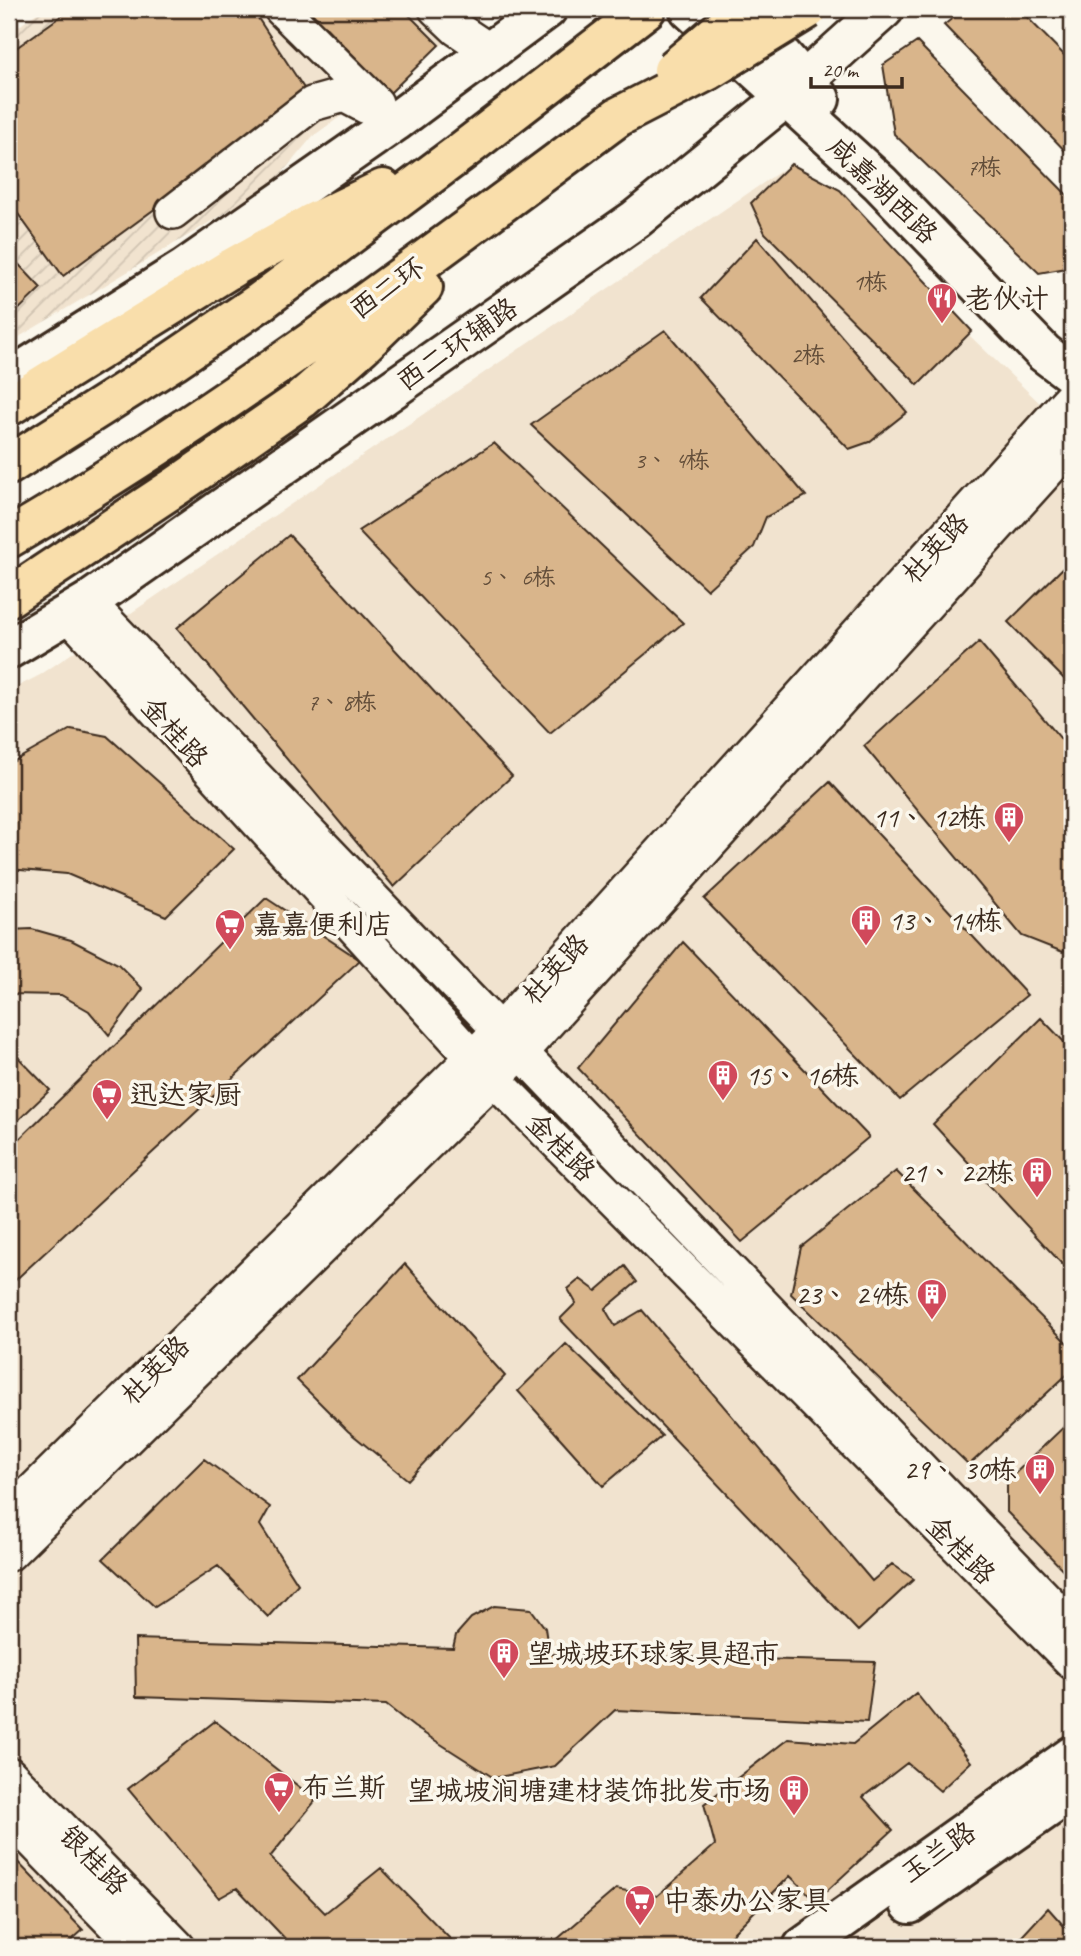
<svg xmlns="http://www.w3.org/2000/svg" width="1081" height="1956" font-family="Caveat,'LXGW WenKai TC',sans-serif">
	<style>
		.built { fill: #f1e3cf }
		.industrial { fill: url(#industrial-furrows) }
		.building { fill: #d9b58b; stroke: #3b2a1e; stroke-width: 2 }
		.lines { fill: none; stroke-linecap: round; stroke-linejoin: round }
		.minor-casing { stroke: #3b2a1e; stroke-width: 38 }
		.tertiary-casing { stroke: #3b2a1e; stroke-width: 44 }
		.secondary-casing { stroke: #3b2a1e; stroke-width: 44 }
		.trunk-casing { stroke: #3b2a1e; stroke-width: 44 }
		.minor { stroke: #fbf7ec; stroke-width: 33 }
		.tertiary { stroke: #fbf7ec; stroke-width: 38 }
		.secondary { stroke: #fbf7ec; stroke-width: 38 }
		.trunk { stroke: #f9deab; stroke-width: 38 }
		.trunk-bridge-casing { stroke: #3b2a1e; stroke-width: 44; stroke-linecap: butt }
		.trunk-bridge { stroke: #f9deab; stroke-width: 38 }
		.labels { text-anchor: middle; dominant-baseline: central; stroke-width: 7; stroke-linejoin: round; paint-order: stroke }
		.number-label { font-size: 24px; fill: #624d39 }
		.street-label { font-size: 28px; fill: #3b2a1e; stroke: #fbf7ec }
		.poi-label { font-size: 28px; fill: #3b2a1e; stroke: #fbf7ec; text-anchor: start }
	</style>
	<defs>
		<pattern id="industrial-furrows" width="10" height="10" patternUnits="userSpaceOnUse" patternTransform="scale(1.75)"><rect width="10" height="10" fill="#f1e3cf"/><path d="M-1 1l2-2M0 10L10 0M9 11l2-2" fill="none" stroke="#d0c3b1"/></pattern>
	</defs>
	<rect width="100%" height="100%" fill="#fbf7ec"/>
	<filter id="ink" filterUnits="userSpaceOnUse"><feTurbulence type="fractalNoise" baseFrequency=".0143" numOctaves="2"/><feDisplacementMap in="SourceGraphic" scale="14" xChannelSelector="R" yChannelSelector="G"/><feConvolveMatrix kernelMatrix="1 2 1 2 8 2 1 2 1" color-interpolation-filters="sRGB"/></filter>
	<g filter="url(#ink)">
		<path class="built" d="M241 9H492L313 136Z
			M791 164 1072 434V1947H9V691L40 675Z"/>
		<path class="industrial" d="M42 9H232L313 136 272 185 9 343V34Z"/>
		<path class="building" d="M71 9H252L309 96 63 276 13 207 9 210V53Z
			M308 9H403L439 45 390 93Z
			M964 9H1019L1072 63V158L944 25Z
			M917 42 1072 200V261L1066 268 1039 273 894 134 883 65Z
			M791 164 840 190 972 331 918 385 765 233 751 203Z
			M757 238 907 412 869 442 849 449 701 298Z
			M9 254 41 288 9 319Z
			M665 330 806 496 766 517 754 547 707 590 531 425Z
			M494 443 683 623 550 733 358 531Z
			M289 535 512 776 394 887 177 628Z
			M1072 559V687L1008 622Z
			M979 642 1072 752V943L1063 952 1022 936 864 746Z
			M71 729 107 736 234 849 166 916 67 874 9 869V764Z
			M830 782 1027 995 900 1100 704 899Z
			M266 898 360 960 9 1286V1149Z
			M32 929 71 940 118 964 143 989 109 1035 89 1011 61 995 9 994V930Z
			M683 942 869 1137 742 1242 578 1068Z
			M1041 1018 1072 1050V1275L933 1124Z
			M9 1048 50 1090 9 1129Z
			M896 1171 1072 1348V1370L969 1465 791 1294 801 1247Z
			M405 1264 505 1376 408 1480 348 1431 297 1380Z
			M625 1266 637 1282 605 1309 615 1326 642 1310 872 1581 892 1564 914 1579 858 1631 560 1319 576 1303 568 1289 580 1279 596 1291Z
			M566 1344 662 1436 603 1486 518 1391Z
			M1072 1419V1579L1007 1512V1481Z
			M204 1459 270 1507 260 1525 298 1584 268 1617 218 1566 155 1607 103 1559Z
			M494 1606 531 1609 545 1628 549 1654 875 1662 867 1722 615 1710 555 1766 494 1778 414 1727 386 1705 136 1697 135 1639 453 1648 456 1635 471 1618Z
			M916 1693 971 1762 940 1791 907 1763 863 1797 893 1830 816 1901 790 1876 719 1947H548L616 1889 657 1896 715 1845 704 1804 788 1739 853 1744Z
			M215 1721 316 1800 270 1857 325 1913 381 1868 458 1947H293L237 1888 219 1898 128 1789Z
			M9 1853 83 1930 64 1947H9Z
			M1048 1908 1072 1935V1947H1012Z"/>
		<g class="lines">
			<g class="minor-casing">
				<path id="minor" d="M281 9 376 103
					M436 9 457 29 490 51
					M173 212 312 104 344 95 395 122
					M88 602 1072 1626
					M69 615 472 1057 1072 1662
					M9 1514 500 1030 1072 396
					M9 1554 521 1052 1072 444
					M9 1774 178 1947
					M9 1817 136 1947"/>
			</g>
			<g class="tertiary-casing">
				<path id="tertiary" d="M9 379 184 269 395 122 547 9
					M9 649 88 602 636 219 785 98 884 9"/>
			</g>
			<g class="secondary-casing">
				<path id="secondary" d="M689 9 880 183 1044 353 1072 374
					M742 10 820 99
					M910 1904 1072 1791
					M803 1947 1072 1756"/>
			</g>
			<g class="trunk-casing">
				<path id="trunk" d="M9 406 233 267 310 224 383 189
					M9 465 173 361 260 302 461 152 646 9
					M9 538C222 414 420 264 618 117
					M9 597 178 485 302 399 362 346 423 287"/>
			</g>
			<use href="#minor" class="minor"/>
			<use href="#tertiary" class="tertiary"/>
			<use href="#secondary" class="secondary"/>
			<use href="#trunk" class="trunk"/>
			<g class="trunk-bridge-casing">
				<path id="trunk-bridge" d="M673 70 745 9
					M618 117 709 70 808 9"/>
			</g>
			<use href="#trunk-bridge" class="trunk-bridge"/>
		</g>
	</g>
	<defs>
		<g id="restaurant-pin" transform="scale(1.575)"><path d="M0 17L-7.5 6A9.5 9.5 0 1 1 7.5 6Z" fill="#d1495b" stroke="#fbf7ec"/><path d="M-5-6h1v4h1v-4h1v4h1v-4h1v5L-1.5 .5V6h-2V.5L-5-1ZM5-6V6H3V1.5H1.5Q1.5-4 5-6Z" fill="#fff"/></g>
		<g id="building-pin" transform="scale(1.575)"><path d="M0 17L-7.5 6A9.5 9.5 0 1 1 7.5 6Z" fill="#d1495b" stroke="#fbf7ec"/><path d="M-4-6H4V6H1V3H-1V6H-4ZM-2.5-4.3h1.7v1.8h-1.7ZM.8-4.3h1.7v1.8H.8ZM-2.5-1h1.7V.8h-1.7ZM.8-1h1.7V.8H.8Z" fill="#fff"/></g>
		<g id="supermarket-pin" transform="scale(1.575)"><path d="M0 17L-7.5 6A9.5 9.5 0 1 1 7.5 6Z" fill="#d1495b" stroke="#fbf7ec"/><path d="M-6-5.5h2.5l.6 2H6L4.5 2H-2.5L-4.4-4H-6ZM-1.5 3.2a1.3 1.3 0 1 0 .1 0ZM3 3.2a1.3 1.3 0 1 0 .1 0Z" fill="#fff"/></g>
	</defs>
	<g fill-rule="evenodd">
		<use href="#restaurant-pin" x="942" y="298"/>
		<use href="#building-pin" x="1009" y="817"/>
		<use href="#building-pin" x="866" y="920"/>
		<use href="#supermarket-pin" x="230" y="924"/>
		<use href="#building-pin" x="723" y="1075"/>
		<use href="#supermarket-pin" x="107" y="1094"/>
		<use href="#building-pin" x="1037" y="1172"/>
		<use href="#building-pin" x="932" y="1294"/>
		<use href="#building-pin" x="1040" y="1469"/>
		<use href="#building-pin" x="504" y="1653"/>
		<use href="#supermarket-pin" x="279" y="1787"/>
		<use href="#building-pin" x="794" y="1790"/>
		<use href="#supermarket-pin" x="640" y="1900"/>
	</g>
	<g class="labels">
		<g class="number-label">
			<text x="984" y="167">7栋</text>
			<text x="870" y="282">1栋</text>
			<text x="808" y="355">2栋</text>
			<text x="672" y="460">3、 4栋</text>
			<text x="518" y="577">5、 6栋</text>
			<text x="342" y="702">7、8栋</text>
		</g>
		<g class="street-label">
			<text transform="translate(883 190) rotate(44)">咸嘉湖西路</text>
			<text transform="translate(387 288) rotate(-36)">西二环</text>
			<text transform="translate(457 344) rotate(-35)">西二环辅路</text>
			<text transform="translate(935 548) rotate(-48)">杜英路</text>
			<text transform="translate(175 732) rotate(48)">金桂路</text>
			<text transform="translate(555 969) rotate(-48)">杜英路</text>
			<text transform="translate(561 1147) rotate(45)">金桂路</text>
			<text transform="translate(155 1370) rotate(-45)">杜英路</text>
			<text transform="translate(961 1550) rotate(45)">金桂路</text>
			<text transform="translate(938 1852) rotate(-35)">玉兰路</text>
			<text transform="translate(94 1860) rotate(46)">银桂路</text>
		</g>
		<g class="poi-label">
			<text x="965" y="298">老伙计</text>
			<text x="986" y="817" text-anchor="end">11、 12栋</text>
			<text x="889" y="920">13、 14栋</text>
			<text x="253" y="924">嘉嘉便利店</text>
			<text x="746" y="1075">15、 16栋</text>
			<text x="130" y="1094">迅达家厨</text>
			<text x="1014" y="1172" text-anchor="end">21、 22栋</text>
			<text x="909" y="1294" text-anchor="end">23、 24栋</text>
			<text x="1017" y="1469" text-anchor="end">29、 30栋</text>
			<text x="527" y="1653">望城坡环球家具超市</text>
			<text x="302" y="1787">布兰斯</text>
			<text x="771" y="1790" text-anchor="end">望城坡涧塘建材装饰批发市场</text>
			<text x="663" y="1900">中泰办公家具</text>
		</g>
	</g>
	<rect width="1081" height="1956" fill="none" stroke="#fbf7ec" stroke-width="35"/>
	<rect x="18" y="18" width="1046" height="1921" fill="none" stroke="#3b2a1e" stroke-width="2.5" filter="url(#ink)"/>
	<path d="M811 77v10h91v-10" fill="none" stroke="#3b2a1e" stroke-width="3.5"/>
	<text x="822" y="77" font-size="21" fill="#3b2a1e" stroke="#fbf7ec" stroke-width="5" paint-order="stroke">20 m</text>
</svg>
